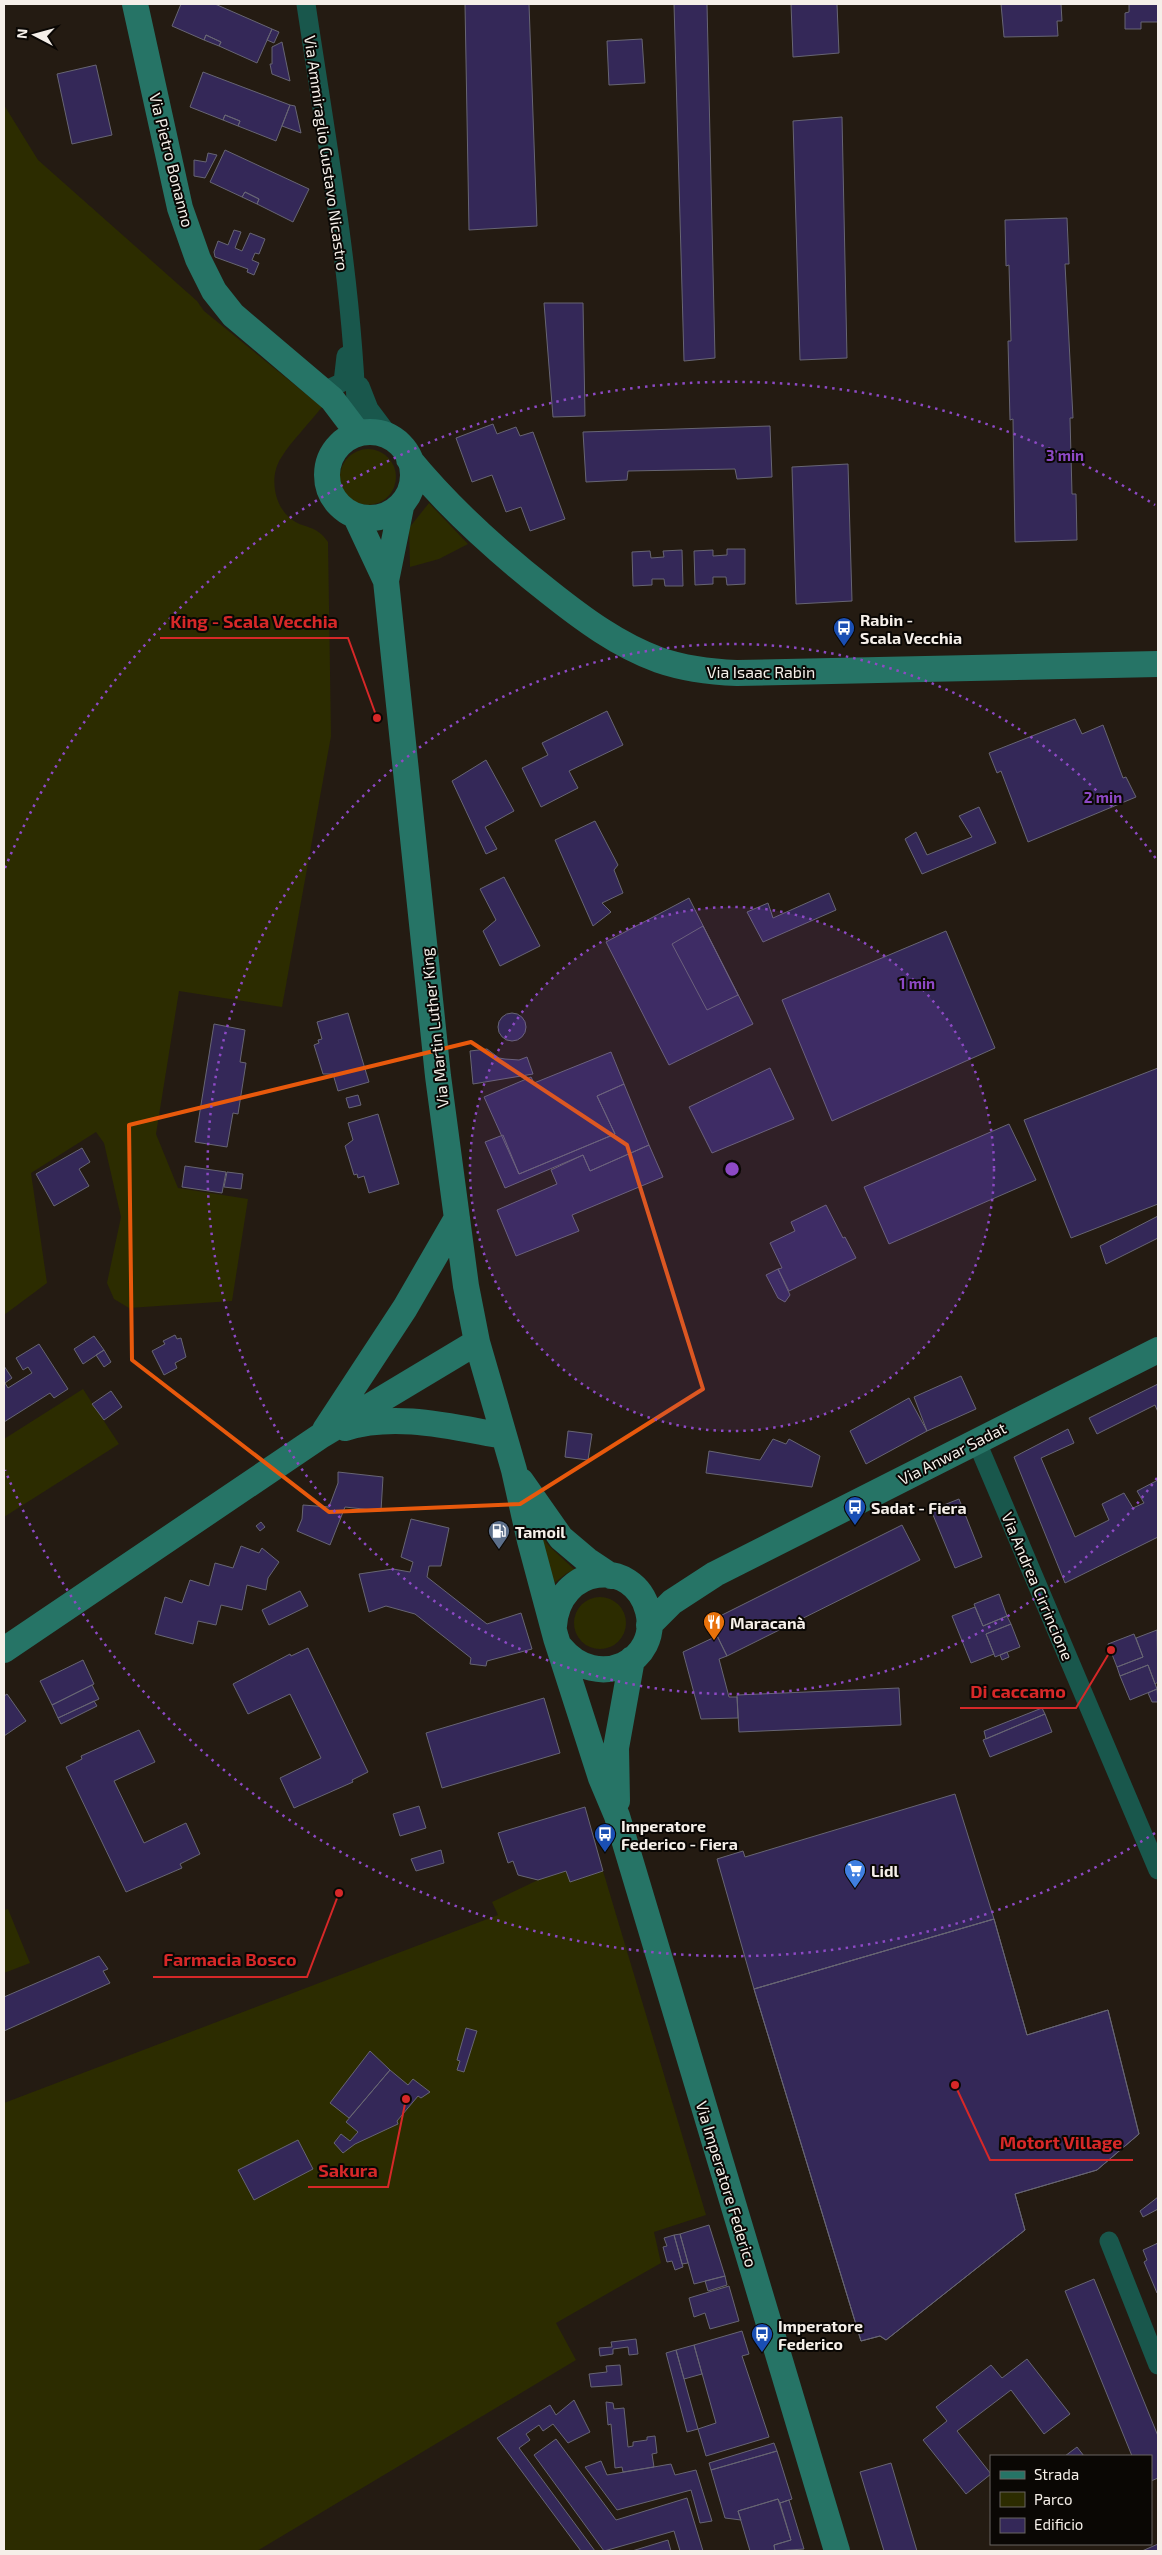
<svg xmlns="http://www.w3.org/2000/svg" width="1162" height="2555" font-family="'Exo 2',sans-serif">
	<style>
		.green { fill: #2c2c00 }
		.building { fill: #342858; stroke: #676573 }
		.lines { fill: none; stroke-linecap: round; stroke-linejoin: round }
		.street { stroke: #19574c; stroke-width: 19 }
		.secondary { stroke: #267466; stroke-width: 26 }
		.marked { fill: none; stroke: #e8590c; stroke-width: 4; stroke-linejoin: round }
		.ring { fill: none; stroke: #8d49c5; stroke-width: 2.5; stroke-dasharray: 2.5 5 }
		.labels { text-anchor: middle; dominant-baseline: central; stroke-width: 4; stroke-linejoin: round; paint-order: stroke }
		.street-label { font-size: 16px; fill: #f5efe9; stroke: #0a0704 }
		.poi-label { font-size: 16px; font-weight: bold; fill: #f5efe9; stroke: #0a0704; text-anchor: start }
		.centre { fill: #8d49c5; stroke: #0a0704; stroke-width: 2.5 }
		.ring-label { font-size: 15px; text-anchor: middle; font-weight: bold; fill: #8d49c5; stroke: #0a0704; stroke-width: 4; stroke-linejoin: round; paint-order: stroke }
		.leader { fill: none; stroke: #d62828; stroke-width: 2 }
		.callout-dot { fill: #d62828; stroke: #0a0704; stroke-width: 2 }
		.callout-label { font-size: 18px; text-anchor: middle; font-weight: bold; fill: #d62828; stroke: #0a0704; stroke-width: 4; stroke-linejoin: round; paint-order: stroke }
	</style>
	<rect width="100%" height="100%" fill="#241b12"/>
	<path class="green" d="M4 105 38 160 197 301 204 311 322 407C309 424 292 440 281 458 269 476 274 505 290 518 304 530 315 523 328 542L331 736 282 1007 179 991 156 1134 178 1188 248 1199 232 1301 129 1308 114 1299 107 1283 121 1217 104 1143 96 1132 31 1173 47 1283 4 1315Z
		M340 477a28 28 0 1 1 56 0a28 28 0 1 1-56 0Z
		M429 503 468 544 439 559 410 567 409 528Z
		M83 1389 119 1444 4 1517V1439Z
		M540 1534 549 1546 575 1570 567 1573 553 1584Z
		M574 1623a26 26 0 1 1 52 0a26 26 0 1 1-52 0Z
		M566 1871 570 1882 603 1871 706 2215 654 2232 661 2263 556 2323 576 2360 257 2551H4V2103L498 1915 492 1902 538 1880Z
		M8 1909 30 1963 4 1973V1910Z"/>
	<path class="building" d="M181 4H215L272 29 257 63 219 46 221 42 206 35 204 40 172 26Z
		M465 4H529L537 226 469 230Z
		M674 4H707L715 358 684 361Z
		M791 4H837L839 53 793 57Z
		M1001 4H1061L1062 21H1057L1058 36 1004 37Z
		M1129 4H1158V22H1141V29H1125V13L1129 12Z
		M272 29 279 32 274 43 267 40Z
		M206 35 221 42 219 46 204 40Z
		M642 39 645 83 609 85 607 41Z
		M282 42 290 81 272 74 270 64H272V47Z
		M96 65 112 135 72 144 57 74Z
		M203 72 290 105 276 141 238 126 240 121 225 115 223 120 190 107Z
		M290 105 295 106 301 133 282 126Z
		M225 115 240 121 238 126 223 120Z
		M842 117 847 358 800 360 793 121Z
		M225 150 309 189 293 222 257 204 259 199 245 192 242 197 210 182Z
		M208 153 217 155 205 178 194 176V160L206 162Z
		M245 192 259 199 257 204 242 197Z
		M1067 218 1069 264H1065L1073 418H1070L1072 494H1076L1077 540 1015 542 1013 419 1010 420 1008 341H1011L1009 265 1006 266 1005 220Z
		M234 230 241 232 235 248 242 251 250 233 265 239 259 254 255 253 252 260 259 263 254 275 247 272 248 269 215 257 214 252 218 241 228 245Z
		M544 303H583L585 416 553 417Z
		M493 424 497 434 516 427 520 436 533 432 565 519 530 531 521 507 506 512 492 475 472 482 456 438Z
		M770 426 772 477 737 479 735 469 628 471 627 480 586 482 583 432Z
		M848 464 852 601 796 604 792 467Z
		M727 549H745V584L727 585 726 577H713V584L695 585 694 551 713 550V556L727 555Z
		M682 550 683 586H665L664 579H652V585L633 586 632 552 650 551 651 558 664 557 663 551Z
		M607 711 623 745 569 771 578 788 541 807 522 768 548 755 542 743Z
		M1075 719 1082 734 1103 725 1123 778 1126 777 1136 797 1028 842 1001 771 997 773 989 753Z
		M486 760 514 811 485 827 497 849 486 854 452 781Z
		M979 807 996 843 922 874 905 839 916 832 927 855 972 837 959 816Z
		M595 821 618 865 614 870 623 893 602 903 611 912 593 926 555 840Z
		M504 877 540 946 500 966 483 931 496 920 480 889Z
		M829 893 836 910 763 942 747 912 768 903 773 918Z
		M689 898 753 1024 669 1065 606 942Z
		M703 926 738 995 707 1010 672 944Z
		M946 931 995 1048 832 1121 782 1000Z
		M498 1027a14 14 0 1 1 28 0a14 14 0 1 1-28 0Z
		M348 1013 369 1082 338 1091 333 1074H323L314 1045 319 1043 318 1040 322 1039 317 1022Z
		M214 1024 245 1030 240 1062 246 1063 238 1114 233 1113 227 1147 195 1142Z
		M487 1049 499 1058 505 1059 519 1060 527 1057 533 1074 473 1084 470 1051Z
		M611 1052 624 1084 597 1096 615 1134 519 1174 484 1097 531 1077 534 1083Z
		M770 1068 794 1119 712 1153 689 1107Z
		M1158 1068V1204L1071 1238 1024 1120Z
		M624 1084 649 1145 590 1171 583 1155 505 1188 485 1142 503 1135 519 1174 615 1134 597 1096Z
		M358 1095 361 1105 349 1108 346 1098Z
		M378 1114 399 1184 369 1193 364 1176 358 1178 357 1174 354 1175 345 1146 353 1140 348 1123Z
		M1009 1124 1036 1180 889 1244 864 1187Z
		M649 1145 663 1177 572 1215 579 1231 516 1256 497 1210 557 1184 551 1170 583 1155 590 1171Z
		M82 1148 90 1162 79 1169 89 1186 54 1206 36 1174Z
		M185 1166 226 1172 222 1193 182 1187Z
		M227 1172 243 1174 241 1189 224 1187Z
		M826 1205 843 1238 845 1237 856 1258 789 1291 778 1269 782 1268 770 1243 795 1231 791 1222Z
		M1158 1216V1238L1106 1264 1100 1246Z
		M778 1269 790 1295 785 1302 778 1298 766 1275Z
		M175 1335 177 1339 181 1338 186 1357 175 1363 177 1368 164 1375 152 1351 165 1344 163 1341Z
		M94 1336 104 1350 83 1364 74 1349Z
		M39 1344 68 1389 54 1398 50 1393 4 1422V1366L12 1378 5 1383 8 1388 32 1373 28 1367 23 1370 16 1358Z
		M104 1350 111 1362 104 1367 96 1355Z
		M961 1376 976 1409 927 1431 914 1397Z
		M1158 1384V1412L1155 1405 1097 1434 1089 1418Z
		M111 1391 122 1407 104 1420 92 1404Z
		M909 1398 927 1431 866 1464 850 1431Z
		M1068 1429 1074 1443 1041 1458 1075 1537 1109 1520 1102 1504 1124 1493 1133 1508 1144 1503 1137 1491 1158 1480V1537L1065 1583 1014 1457Z
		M568 1431 592 1434 588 1460 565 1457Z
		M773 1439 786 1444 789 1439 820 1456 812 1487 706 1473 709 1451 760 1460Z
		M338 1472 383 1477 381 1511 345 1507 330 1545 297 1531 302 1519 303 1505 329 1507 338 1483Z
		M959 1499 982 1557 955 1568 931 1510Z
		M411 1519 449 1528 441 1566H429L427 1577 487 1624 521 1613 532 1649 487 1661 486 1666 470 1664 471 1658 415 1614 386 1606 369 1612 359 1574 393 1569 410 1572 413 1562 401 1557Z
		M261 1522 265 1527 260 1531 256 1526Z
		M902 1525 920 1560 727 1656 710 1621Z
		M241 1546 259 1553 262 1548 279 1562 268 1578 266 1590 247 1585 242 1610 221 1605 216 1625 198 1621 193 1644 155 1634 165 1597 182 1603 190 1580 209 1586 215 1563 233 1568Z
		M300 1591 308 1606 269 1625 262 1610Z
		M999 1594 1007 1616 983 1626 974 1604Z
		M975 1607 983 1626 1007 1616 1011 1624 986 1634 994 1654 971 1663 952 1616Z
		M1011 1624 1020 1647 995 1657 986 1634Z
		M1157 1630 1158 1682 1155 1684 1148 1665 1120 1676 1117 1667 1143 1657 1136 1638Z
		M1134 1634 1143 1657 1117 1667 1108 1644Z
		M717 1636 727 1656 719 1659 729 1697H737L738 1718 701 1719 683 1652Z
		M308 1648 368 1772 352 1780 353 1782 294 1808 280 1778 321 1758 290 1694 248 1714 233 1684 290 1654 291 1656Z
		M1007 1652 1009 1657 1002 1660 1000 1655Z
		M83 1660 94 1684 52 1705 40 1681Z
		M1148 1665 1157 1689 1130 1700 1120 1676Z
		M92 1685 99 1699 58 1718 52 1705Z
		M899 1688 901 1725 739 1732 737 1695Z
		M1157 1689 1158 1702H1152L1148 1693Z
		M7 1694 26 1721 4 1736V1696Z
		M544 1698 560 1753 442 1788 426 1733Z
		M94 1701 97 1706 61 1724 58 1718Z
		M1042 1708 1045 1714 986 1739 984 1731Z
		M1045 1714 1052 1732 990 1757 983 1740Z
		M139 1730 155 1762 114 1781 144 1843 186 1823 200 1854 180 1864 182 1868 126 1892 66 1767 82 1759 81 1756Z
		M955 1794 994 1919 754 1989 717 1859 743 1851 745 1857Z
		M419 1806 426 1828 400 1836 393 1814Z
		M585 1807 603 1871 570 1882 566 1871 538 1880 518 1875 513 1861 508 1863 498 1833Z
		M441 1850 444 1863 416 1871 411 1859Z
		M994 1919 1027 2035 1108 2010 1139 2134 1097 2170 1015 2194 1025 2230 886 2340 880 2336 861 2341 754 1989Z
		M994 1919 1027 2035 1108 2010 1139 2134 1097 2170 1015 2194 1025 2230 886 2340 880 2336 861 2341 754 1989Z
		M99 1956 108 1969 103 1971 110 1983 4 2031V1997Z
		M466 2028 477 2031 464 2072 457 2070 460 2061 457 2060Z
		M370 2051 390 2070 349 2118 330 2103Z
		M390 2070 408 2085 413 2079 430 2092 421 2098 418 2096 397 2121 398 2124 355 2144 343 2153 334 2143 341 2134 350 2141 358 2132 346 2122Z
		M298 2140 313 2169 254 2200 238 2170Z
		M1158 2197V2209L1143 2217 1140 2211Z
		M709 2225 725 2276 694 2284 680 2234Z
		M680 2234 688 2263 682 2264 674 2235Z
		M674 2235 683 2267 675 2270 672 2261 667 2262 663 2247 667 2246 664 2238Z
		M1158 2243V2292L1157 2293 1144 2262 1147 2260 1143 2250Z
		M725 2276 727 2285 708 2291 705 2281Z
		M1094 2279 1158 2436V2478L1151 2481V2456H1132L1065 2291Z
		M729 2286 739 2321 710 2329 705 2313 694 2317 689 2298Z
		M742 2331 749 2354 742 2356 769 2437 706 2456 698 2429 716 2423 694 2345Z
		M636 2339 638 2354 629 2355 628 2347 613 2349V2354L600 2356 599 2348 612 2347 611 2342Z
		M694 2345 702 2374 684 2379 676 2350Z
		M676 2350 698 2429 687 2432 666 2353Z
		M1027 2359 1070 2414 1044 2434 1011 2390 957 2431 991 2474 966 2494 923 2440 947 2421 936 2407 991 2365 1002 2378Z
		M620 2365 622 2385 591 2387 589 2374 607 2372 606 2366Z
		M574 2400 590 2432 568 2443 553 2424 543 2431 539 2425 526 2434 530 2440 519 2448 595 2551H581L497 2438 550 2405 556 2415Z
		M606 2402 613 2403 614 2409 624 2408 628 2447 633 2446V2442L647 2440V2437L655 2436 657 2453 652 2454 654 2467 623 2472 622 2467 615 2468 611 2424 608 2425Z
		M556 2439 616 2520 687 2498 703 2551H680L674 2531 604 2551 534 2455Z
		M774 2443 777 2451 711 2470 709 2463Z
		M1077 2447 1084 2456H1065Z
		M777 2451 792 2499 780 2503 778 2499 738 2511 741 2520 725 2518 711 2470Z
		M601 2461 607 2475 671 2464 675 2475 696 2470 712 2521 700 2523 691 2490 617 2510 585 2467Z
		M891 2463 917 2551H884L860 2472Z
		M778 2499 791 2540 774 2545 775 2551H750L738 2511Z
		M789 2500 804 2549 775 2551 774 2545 791 2540 780 2503Z
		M668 2540 671 2551H632Z
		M1158 2544V2551H1142Z"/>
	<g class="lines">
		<path class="street" d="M306 4C327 145 354 289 357 432
			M317 386 328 389 343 382 346 356
			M360 386 369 409 390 437
			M976 1440 1158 1870
			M1109 2241 1158 2365"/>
		<path class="secondary" d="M135 4 180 208 198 259 214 291 233 315 332 399 357 432
			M327 475a43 43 0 1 1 86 0a43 43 0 1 1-86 0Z
			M409 459C450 509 498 552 549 592 583 619 618 645 659 660 685 669 710 672 737 673L1158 664
			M401 507 386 581 438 1076 466 1286 477 1342 514 1470 530 1541 556 1638 601 1778 617 1816 837 2551
			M356 517 386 581
			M345 1428C396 1412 452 1427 504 1436
			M325 1430 405 1308 457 1218
			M521 1481 561 1538 587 1560 611 1576
			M649 1625 672 1602 715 1574 1158 1350
			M554 1626C558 1565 634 1556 648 1611 661 1662 597 1692 561 1648
			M4 1650 322 1435 477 1342
			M617 1801 616 1748 632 1659"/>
	</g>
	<path class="marked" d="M471 1042 627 1145 703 1389 520 1504 329 1512 132 1360 129 1125Z"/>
	<circle cx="732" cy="1169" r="262" fill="#8d49c5" fill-opacity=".12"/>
	<g class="ring">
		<circle cx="732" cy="1169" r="262"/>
		<path d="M1157 1478A525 525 0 1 1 1157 860"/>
		<path d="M1155 1833A787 787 0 0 1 5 1470M5 868A787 787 0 0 1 1155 505"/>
	</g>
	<defs>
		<g id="bus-pin" transform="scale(1.125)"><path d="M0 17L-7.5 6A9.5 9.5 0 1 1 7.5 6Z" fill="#1a4fb4" stroke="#0a0704"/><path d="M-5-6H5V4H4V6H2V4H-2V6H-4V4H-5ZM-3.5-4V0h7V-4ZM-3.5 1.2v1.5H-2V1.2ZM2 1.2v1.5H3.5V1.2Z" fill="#fff"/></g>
		<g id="fuel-pin" transform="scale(1.125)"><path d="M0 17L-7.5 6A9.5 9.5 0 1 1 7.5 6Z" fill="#5c6f8a" stroke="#0a0704"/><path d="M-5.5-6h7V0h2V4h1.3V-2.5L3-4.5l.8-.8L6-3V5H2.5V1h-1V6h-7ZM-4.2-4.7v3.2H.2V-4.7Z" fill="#fff"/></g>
		<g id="restaurant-pin" transform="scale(1.125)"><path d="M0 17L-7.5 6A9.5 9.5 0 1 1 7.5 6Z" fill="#e8710a" stroke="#0a0704"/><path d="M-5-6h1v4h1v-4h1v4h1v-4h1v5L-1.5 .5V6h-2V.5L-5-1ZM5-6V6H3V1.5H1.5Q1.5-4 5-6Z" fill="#fff"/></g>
		<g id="supermarket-pin" transform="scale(1.125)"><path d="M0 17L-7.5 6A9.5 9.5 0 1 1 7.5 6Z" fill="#3f7fe0" stroke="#0a0704"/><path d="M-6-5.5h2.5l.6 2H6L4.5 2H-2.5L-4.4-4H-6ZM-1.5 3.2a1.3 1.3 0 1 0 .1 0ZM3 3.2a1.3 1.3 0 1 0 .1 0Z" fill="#fff"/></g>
	</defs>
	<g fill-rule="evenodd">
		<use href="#bus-pin" x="844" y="628"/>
		<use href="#bus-pin" x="855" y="1507"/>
		<use href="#fuel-pin" x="499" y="1531"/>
		<use href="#restaurant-pin" x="714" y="1622"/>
		<use href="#bus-pin" x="605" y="1834"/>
		<use href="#supermarket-pin" x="855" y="1870"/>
		<use href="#bus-pin" x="762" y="2334"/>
	</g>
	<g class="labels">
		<g class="street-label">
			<text transform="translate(327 153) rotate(82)">Via Ammiraglio Gustavo Nicastro</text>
			<text transform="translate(172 160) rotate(76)">Via Pietro Bonanno</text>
			<text x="761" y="671">Via Isaac Rabin</text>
			<text transform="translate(434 1028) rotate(-96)">Via Martin Luther King</text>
			<text transform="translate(952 1453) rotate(-27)">Via Anwar Sadat</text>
			<text transform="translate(1038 1586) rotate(67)">Via Andrea Cirrincione</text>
			<text transform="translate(727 2184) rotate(73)">Via Imperatore Federico</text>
		</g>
		<g class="poi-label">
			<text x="860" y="619">Rabin -<tspan x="860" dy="18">Scala Vecchia</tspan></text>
			<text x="871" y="1507">Sadat - Fiera</text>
			<text x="515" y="1531">Tamoil</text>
			<text x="730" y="1622">Maracanà</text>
			<text x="621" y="1825">Imperatore<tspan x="621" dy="18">Federico - Fiera</tspan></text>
			<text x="871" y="1870">Lidl</text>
			<text x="778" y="2325">Imperatore<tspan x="778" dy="18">Federico</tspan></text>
		</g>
	</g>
	<circle cx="732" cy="1169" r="8" class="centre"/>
	<g class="ring-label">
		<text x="1065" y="461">3 min</text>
		<text x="1103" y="803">2 min</text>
		<text x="917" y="989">1 min</text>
	</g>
	<path class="leader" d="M377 718L348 638H160M1111 1650L1076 1708H960M339 1893L307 1977H153M955 2085L990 2160H1133M406 2099L388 2187H308"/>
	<g class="callout-dot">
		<circle cx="377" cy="718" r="5"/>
		<circle cx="1111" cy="1650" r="5"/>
		<circle cx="339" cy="1893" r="5"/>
		<circle cx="955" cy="2085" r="5"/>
		<circle cx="406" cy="2099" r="5"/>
	</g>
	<g class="callout-label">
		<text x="254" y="628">King - Scala Vecchia</text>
		<text x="1018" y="1698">Di caccamo</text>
		<text x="230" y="1966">Farmacia Bosco</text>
		<text x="1061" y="2149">Motort Village</text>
		<text x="348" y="2177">Sakura</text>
	</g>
	<rect width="1162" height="2555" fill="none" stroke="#f5efe9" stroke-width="10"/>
	<rect x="990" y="2455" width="162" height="90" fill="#0a0704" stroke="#686460"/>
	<rect x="1000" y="2471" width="25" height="8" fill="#267466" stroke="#686460"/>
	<text x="1034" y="2480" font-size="15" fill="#f5efe9">Strada</text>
	<rect x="1000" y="2492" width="25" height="15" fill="#2c2c00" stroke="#686460"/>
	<text x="1034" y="2505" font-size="15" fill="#f5efe9">Parco</text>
	<rect x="1000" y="2518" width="25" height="15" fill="#342858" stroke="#686460"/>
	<text x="1034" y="2530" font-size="15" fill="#f5efe9">Edificio</text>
	<g transform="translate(35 35) rotate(276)" stroke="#0a0704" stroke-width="4" paint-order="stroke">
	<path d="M0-4L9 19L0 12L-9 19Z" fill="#f5efe9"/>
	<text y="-8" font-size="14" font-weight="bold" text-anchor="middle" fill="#f5efe9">N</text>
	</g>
</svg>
